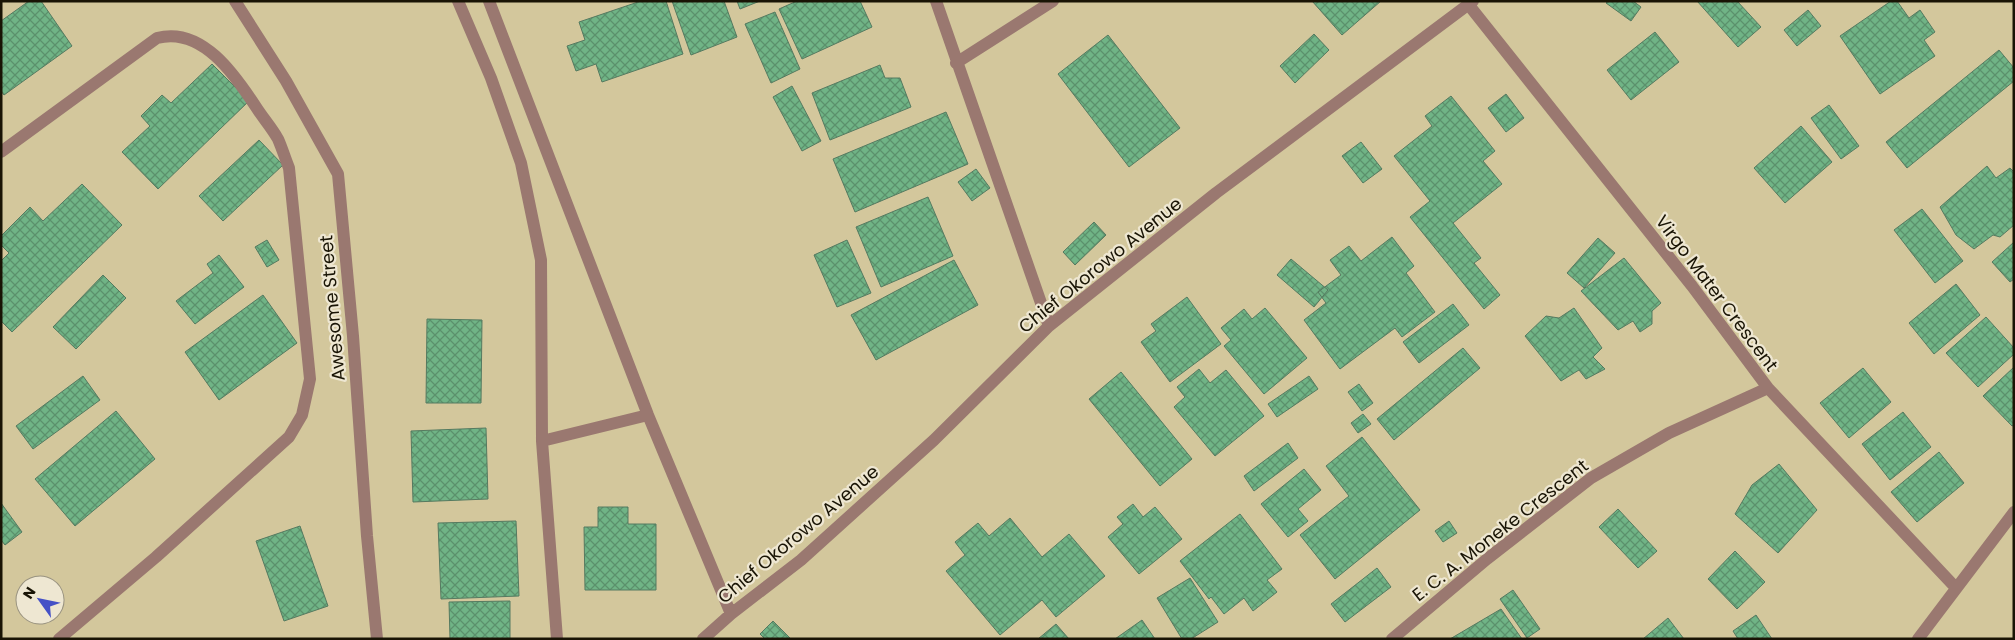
<svg xmlns="http://www.w3.org/2000/svg" width="2015" height="640" font-family="Poppins,sans-serif">
	<style>
		.building { fill: url(#building-cross-hatch); stroke: #557a60 }
		.lines { fill: none; stroke-linecap: round; stroke-linejoin: round }
		.minor { stroke: #9a7870; stroke-width: 12 }
		.labels { text-anchor: middle; dominant-baseline: central; stroke-width: 4.5; stroke-linejoin: round; paint-order: stroke }
		.street-label { font-size: 18px; fill: #191405; stroke: #eee7d2 }
	</style>
	<defs>
		<pattern id="building-cross-hatch" width="8" height="8" patternUnits="userSpaceOnUse" patternTransform="scale(1.25)"><rect width="8" height="8" fill="#70b486"/><path d="M0 0l8 8M0 8l8-8" fill="none" stroke="#5b916c"/></pattern>
	</defs>
	<rect width="100%" height="100%" fill="#d3c79c"/>
	<path class="building" d="M29 1H41L72 46 4 95 1 91V21Z
		M641 1H666L683 54 602 82 596 64 576 71 567 46 585 40 579 22Z
		M672 1H724L737 37 691 55Z
		M737 1H760L740 9Z
		M797 1H860L872 27 802 59 779 9Z
		M1312 1H1381L1342 35Z
		M1608 1H1633L1641 7 1631 21 1606 3Z
		M1697 1H1737L1761 27 1738 47Z
		M1891 1H1897L1909 18 1920 10 1935 32 1924 40 1935 56 1880 94 1840 36Z
		M1808 10 1821 26 1797 46 1784 30Z
		M775 12 800 69 771 83 745 24Z
		M1655 32 1679 62 1631 100 1607 70Z
		M1314 34 1329 50 1295 83 1280 66Z
		M1108 35 1180 128 1129 167 1058 74Z
		M1999 50 2014 68V81L1907 168 1886 142Z
		M212 64 249 101 158 189 122 152 150 126 141 116 162 95 171 103Z
		M880 65 885 78H900L911 107 830 140 812 93Z
		M792 86 821 141 802 151 773 97Z
		M1506 94 1524 118 1506 132 1488 108Z
		M1451 96 1495 151 1483 161 1502 184 1453 223 1481 258 1474 263 1500 295 1484 309 1410 217 1430 201 1394 156 1432 126 1425 116Z
		M1829 105 1859 146 1841 159 1811 118Z
		M946 112 968 164 855 212 833 159Z
		M1801 126 1832 162 1785 203 1754 168Z
		M259 140 283 165 223 221 199 196Z
		M1361 142 1382 169 1363 183 1342 156Z
		M1987 166 1996 178 2010 168 2014 172V225L2000 237 1993 235 1974 249 1956 235 1940 207Z
		M976 169 990 188 972 201 958 182Z
		M82 184 122 225 12 332 1 321V261L9 253 1 245V236L30 207 43 221Z
		M928 197 953 256 881 287 856 227Z
		M1922 209 1963 261 1935 283 1894 230Z
		M1094 222 1106 235 1075 265 1063 252Z
		M1392 237 1414 266 1406 273 1435 312 1402 337 1395 328 1340 369 1304 320 1326 303 1318 292 1341 275 1330 260 1349 246 1361 261Z
		M1598 238 1615 253 1584 288 1567 273Z
		M267 240 279 260 267 267 255 247Z
		M847 240 871 293 837 307 814 255Z
		M2014 242V279L2010 282 1992 262Z
		M219 255 244 287 195 324 176 301 213 273 207 264Z
		M1624 258 1661 303 1652 311V324L1640 332 1633 321 1618 330 1581 291Z
		M1291 259 1328 290 1314 307 1277 275Z
		M954 260 978 305 876 360 851 315Z
		M103 275 126 298 76 349 53 327Z
		M1956 284 1980 315 1934 354 1909 323Z
		M263 295 297 343 219 400 185 352Z
		M1187 297 1221 344 1170 382 1141 342 1156 331 1151 324Z
		M1453 304 1469 325 1419 363 1403 342Z
		M1265 308 1307 358 1264 394 1224 346 1231 340 1221 328 1244 309 1252 319Z
		M1574 308 1602 348 1593 357 1605 369 1586 379 1579 370 1561 381 1525 336 1546 316 1559 318Z
		M1986 317 2014 348V354L1978 387 1946 353Z
		M427 319 482 320 481 403H426Z
		M1463 348 1480 368 1394 440 1377 419Z
		M2014 367V425L2012 426 1983 396Z
		M1863 368 1891 402 1849 438 1820 403Z
		M1199 369 1210 383 1226 370 1264 416 1215 456 1174 407 1185 397 1177 387Z
		M1121 372 1192 459 1160 486 1089 399Z
		M83 376 100 400 33 449 16 426Z
		M1309 376 1318 389 1277 417 1268 404Z
		M1359 384 1373 403 1362 411 1348 392Z
		M116 411 155 459 75 526 35 479Z
		M1903 412 1931 447 1890 480 1862 444Z
		M1363 414 1371 424 1358 433 1351 423Z
		M486 428 488 499 413 502 411 431Z
		M1362 437 1420 510 1335 579 1300 535 1349 496 1326 466Z
		M1288 443 1298 458 1254 491 1244 476Z
		M1939 452 1964 483 1917 522 1891 492Z
		M1779 464 1817 510 1778 553 1735 514 1752 485Z
		M1304 469 1321 490 1298 509 1308 521 1288 537 1261 504Z
		M1 503 22 532 5 545 1 540Z
		M1133 504 1143 517 1155 507 1182 539 1139 574 1108 537 1123 524 1117 517Z
		M598 507H628V524H656V590H585L584 527H598Z
		M1618 509 1657 551 1638 568 1599 527Z
		M1240 514 1282 569 1267 580 1277 592 1253 611 1244 598 1224 614 1211 597 1209 599 1180 561Z
		M1010 518 1042 557 1069 534 1105 576 1056 617 1042 600 1000 635 946 571 965 555 955 542 978 523 989 536Z
		M516 521 519 596 441 599 438 523Z
		M1449 521 1457 533 1443 542 1435 531Z
		M300 526 328 606 284 621 256 541Z
		M1735 551 1765 582 1737 609 1708 579Z
		M1377 568 1391 587 1345 622 1331 604Z
		M1190 578 1218 622 1191 639H1182L1157 598Z
		M1513 590 1540 629 1527 638 1500 599Z
		M510 601V639H450L449 602Z
		M1501 609 1522 639H1450Z
		M1756 615 1772 639H1738L1733 631Z
		M1668 618 1684 639H1643Z
		M1142 620 1155 639H1115Z
		M773 621 791 639H765L760 634Z
		M1056 624 1069 639H1038Z"/>
	<g class="lines">
		<path class="minor" d="M235 1 286 81 338 174 353 336 367 536 377 639
			M458 1 491 78 521 163 541 260 542 441 557 639
			M489 1 648 415 731 614
			M936 1 1049 326
			M1468 4 1692 286 1768 388 1956 588
			M956 63 1053 1
			M1 152 157 38C202 26 235 75 256 107 263 118 272 128 278 139 282 148 285 158 289 168L310 379 302 415 289 437 156 557 59 639
			M542 441 648 415
			M703 639 731 614 801 560 934 440 1049 326 1216 193 1473 1
			M1392 639 1487 559 1591 478 1669 433 1768 388
			M1918 639 2014 512"/>
	</g>
	<g class="labels">
		<g class="street-label">
			<text transform="translate(1100 265) rotate(-39)">Chief Okorowo Avenue</text>
			<text transform="translate(1717 293) rotate(53)">Virgo Mater Crescent</text>
			<text transform="translate(332 308) rotate(-95)">Awesome Street</text>
			<text transform="translate(1500 530) rotate(-38)">E. C. A. Moneke Crescent</text>
			<text transform="translate(798 534) rotate(-40)">Chief Okorowo Avenue</text>
		</g>
	</g>
	<rect width="2015" height="640" fill="none" stroke="#191405" stroke-width="5"/>
	<g transform="translate(40 600) rotate(303)"><circle r="24" fill="#eee7d2" stroke="#999380"/>
	<path d="M0-4L9 19L0 12L-9 19Z" fill="#4551c6"/>
	<text y="-8" font-size="14" font-weight="bold" text-anchor="middle" fill="#191405">N</text>
	</g>
</svg>
